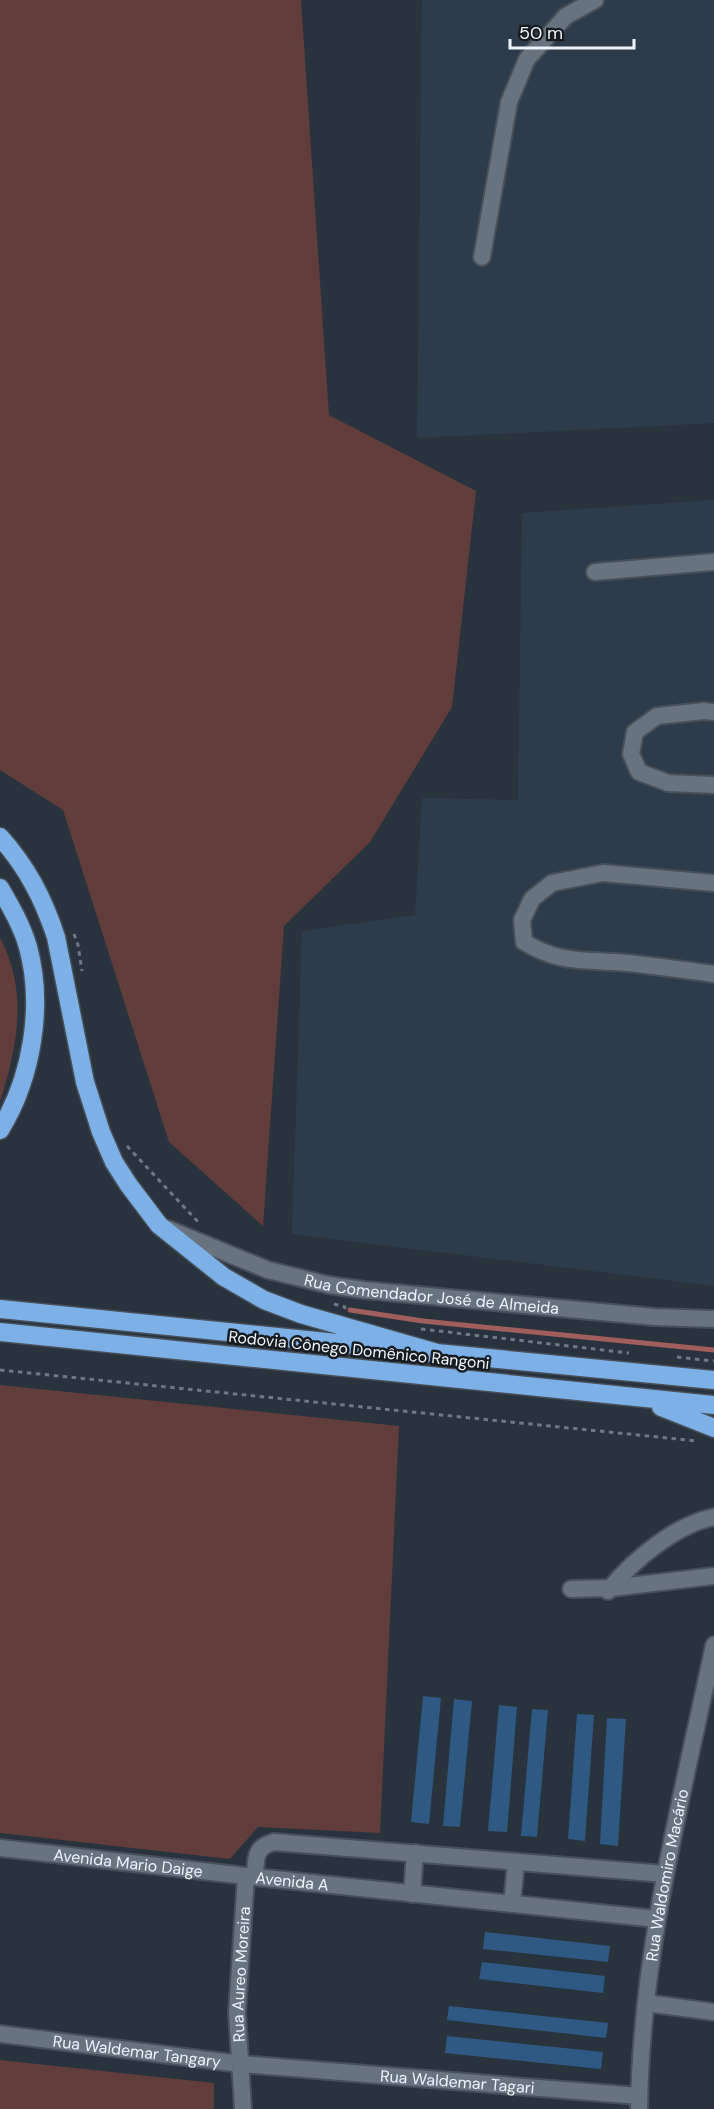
<svg xmlns="http://www.w3.org/2000/svg" width="714" height="2109" font-family="'DM Sans',sans-serif">
	<style>
		.built { fill: #2d3c4c }
		.green { fill: #613d3b }
		.lines { fill: none; stroke-linecap: round; stroke-linejoin: round }
		.stream { stroke: #a05f5c; stroke-width: 5 }
		.building { fill: #2f5983 }
		.minor-casing { stroke: #474f58; stroke-width: 20 }
		.highway-casing { stroke: #474f58; stroke-width: 21 }
		.path { stroke: #707983; stroke-width: 3; stroke-dasharray: 4.5 4.5; stroke-linecap: butt }
		.minor { stroke: #67737f; stroke-width: 16 }
		.highway { stroke: #7db0e6; stroke-width: 18 }
		.labels { text-anchor: middle; dominant-baseline: central; stroke-width: 5; stroke-linejoin: round; paint-order: stroke }
		.street-label { font-size: 16px; fill: #edf4fb; stroke: #161b20 }
	</style>
	<rect width="100%" height="100%" fill="#29333e"/>
	<path class="built" d="M422 0H714V423L417 438Z
		M714 500V1286L292 1234 302 931 415 915 422 798 518 800 522 513Z"/>
	<path class="green" d="M0 0H301L329 415 476 491 452 707 370 842 284 926 263 1226 169 1142 63 810 0 770Z
		M0 938C29 992 17 1047 0 1102Z
		M0 1385 399 1426 380 1833 258 1827 230 1859 0 1833Z
		M0 2060 214 2083V2109H0Z"/>
	<g class="lines">
		<path class="stream" d="M350 1310 423 1321 714 1350"/>
	</g>
	<path class="building" d="M423 1696 441 1698 429 1824 411 1822Z
		M454 1699 472 1701 460 1827 443 1826Z
		M499 1705 517 1707 507 1832 488 1831Z
		M532 1709 548 1710 537 1837 521 1836Z
		M577 1714 594 1715 585 1841 568 1839Z
		M607 1718 626 1719 618 1846 600 1844Z
		M485 1932 610 1946 608 1962 483 1949Z
		M482 1962 605 1976 603 1993 479 1979Z
		M449 2006 608 2023 606 2038 447 2020Z
		M447 2036 603 2052 601 2069 445 2053Z"/>
	<g class="lines">
		<g class="minor-casing">
			<g id="minor">
				<path d="M482 257 509 102 527 59 566 16 595 0"/>
				<path d="M595 572 714 562"/>
				<path d="M714 712 704 711 657 716 635 732 631 754 639 772 668 783 714 785"/>
				<path d="M714 883 603 873 552 883 532 899 522 920 524 942C562 965 585 959 627 963 656 966 685 970 714 974"/>
				<path id="s1" d="M168 1229 268 1270 329 1285 364 1290 655 1317 714 1319"/>
				<path d="M571 1589 611 1588 714 1576"/>
				<path d="M608 1591C632 1561 676 1524 714 1517"/>
				<path id="s2" d="M0 1848 246 1876 657 1919"/>
				<path d="M255 1877C256 1859 254 1847 274 1842L665 1874"/>
				<path d="M412 1894 415 1853"/>
				<path d="M512 1904 516 1862"/>
				<path d="M646 2003 714 2012"/>
				<path id="s3" d="M0 2034 241 2064 639 2096"/>
				<path id="s4" d="M243 2109 237 2013 246 1876"/>
				<path id="s5" d="M639 2109C641 1951 682 1798 714 1645"/>
			</g>
		</g>
		<g class="highway-casing">
			<path id="highway" d="M0 837C27 867 43 898 56 937L85 1082 101 1132 114 1162 128 1184 159 1225 224 1277 264 1300 301 1314 437 1353
				M0 888C11 907 22 926 28 947 44 1006 32 1078 0 1130
				M0 1309 396 1349
				M0 1332 714 1405
				M426 1352 714 1380
				M661 1407 714 1428"/>
		</g>
		<path class="path" d="M74 934 78 945 82 971
			M127 1146 200 1224
			M334 1304 345 1307 344 1309
			M421 1329 629 1353
			M677 1357 714 1361
			M0 1370 697 1441"/>
		<use href="#minor" class="minor"/>
		<use href="#highway" class="highway"/>
	</g>
	<g class="labels">
		<g class="street-label">
			<text stroke="none"><textPath href="#s1" startOffset="274">Rua Comendador José de Almeida</textPath></text>
			<text transform="translate(359 1350) rotate(6)">Rodovia Cônego Domênico Rangoni</text>
			<text stroke="none"><textPath href="#s2" startOffset="129">Avenida Mario Daige</textPath></text>
			<text stroke="none"><textPath href="#s5" startOffset="236">Rua Waldomiro Macário</textPath></text>
			<text stroke="none"><textPath href="#s2" startOffset="294">Avenida A</textPath></text>
			<text stroke="none"><textPath href="#s4" startOffset="135">Rua Aureo Moreira</textPath></text>
			<text stroke="none"><textPath href="#s3" startOffset="138">Rua Waldemar Tangary</textPath></text>
			<text stroke="none"><textPath href="#s3" startOffset="460">Rua Waldemar Tagari</textPath></text>
		</g>
	</g>
	<path d="M510 39v9h124v-9" fill="none" stroke="#edf4fb" stroke-width="3"/>
	<text x="519" y="39" font-size="18" fill="#edf4fb" stroke="#161b20" stroke-width="4.5" paint-order="stroke">50 m</text>
</svg>
